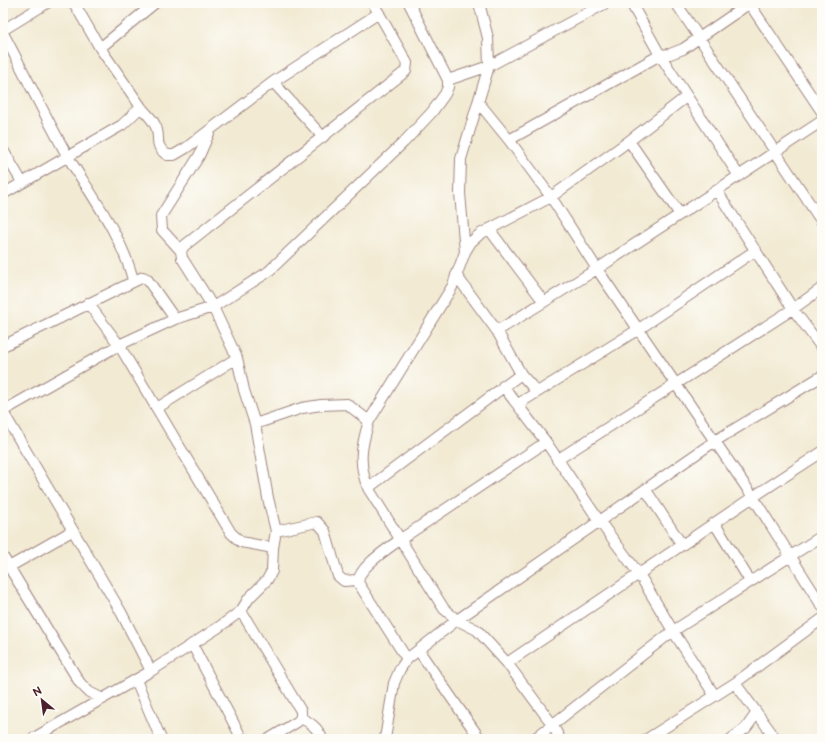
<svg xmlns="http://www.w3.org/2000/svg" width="825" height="742" font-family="'Balsamiq Sans',sans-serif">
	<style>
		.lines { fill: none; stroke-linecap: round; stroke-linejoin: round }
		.minor-casing { stroke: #9e847f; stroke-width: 12 }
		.minor { stroke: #fff; stroke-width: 10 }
	</style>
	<rect width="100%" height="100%" fill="#fdfcf7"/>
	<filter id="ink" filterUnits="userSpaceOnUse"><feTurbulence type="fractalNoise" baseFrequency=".025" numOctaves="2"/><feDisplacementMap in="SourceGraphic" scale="8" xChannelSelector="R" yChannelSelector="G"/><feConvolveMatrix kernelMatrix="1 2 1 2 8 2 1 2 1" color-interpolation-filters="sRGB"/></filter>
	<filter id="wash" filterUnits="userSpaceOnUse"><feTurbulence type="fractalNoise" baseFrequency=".012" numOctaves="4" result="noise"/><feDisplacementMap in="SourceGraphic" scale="16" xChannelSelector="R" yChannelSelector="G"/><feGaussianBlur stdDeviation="0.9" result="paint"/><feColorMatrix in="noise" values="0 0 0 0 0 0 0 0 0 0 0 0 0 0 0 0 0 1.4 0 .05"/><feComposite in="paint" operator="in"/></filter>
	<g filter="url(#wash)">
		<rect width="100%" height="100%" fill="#f2ead3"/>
	</g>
	<g filter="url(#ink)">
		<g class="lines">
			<g class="minor-casing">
				<path id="minor" d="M409 3 448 80 489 66 606 3
					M479 3 488 38 489 66 461 159 460 193 465 252 452 287 369 421C361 447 358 463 368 488L444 609 457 620 477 630 507 663 552 724 560 739
					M631 3 660 55 739 176
					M676 3 822 222
					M749 3 822 112
					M3 30 47 3
					M3 33C25 74 45 116 68 157 92 196 122 236 133 280
					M100 48 155 3
					M479 103 509 140 551 197 597 269 753 497 822 606
					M141 107C145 113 152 118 155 125 162 137 152 144 167 155H174L186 148 273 82
					M323 137 273 82 379 13
					M509 140 660 55 670 54 683 49 750 3
					M629 141 679 213
					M3 150 22 182
					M717 191 793 309 822 348
					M3 194 122 125 141 107 100 48 74 3
					M489 229 544 302
					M181 251 162 230 161 216 199 156 211 129
					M465 252 471 242 480 234 551 197 629 141 686 97
					M456 275 497 331 521 374 537 392
					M88 303 119 345 231 533 241 542 273 548
					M497 331 597 269 822 121
					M3 346 143 277 147 279 175 319
					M503 386 546 442 600 522 639 574 673 631 715 696
					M518 404 639 329 756 250
					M157 408 237 358
					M3 411 119 345 175 319 213 307 268 272 404 142 432 112 445 94 448 87V80
					M3 412 121 612 151 671 32 739
					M255 424 302 408 321 405 347 404 369 421
					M557 460 793 309 822 288
					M368 488 521 374
					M646 490 682 545
					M715 524 750 581
					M276 531 317 522 325 531 338 576 344 581 357 580
					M3 557 80 683 89 692 103 699
					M9 567 72 531
					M241 611 301 711V718L297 722 269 739
					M192 644 242 739
					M419 651 480 739
					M407 659 359 584C354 570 390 547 401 539L546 442
					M507 663 753 497 822 452
					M151 671 219 627 241 611 249 598 267 580 272 571 273 548 276 531 268 498 255 424 244 390 237 358 213 307 182 258 181 251 184 246 406 71 407 63 373 3
					M136 680 161 739
					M735 683 776 739
					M301 718C311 723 318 728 322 739
					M385 739 394 683 400 669 407 659 457 620 715 441 822 376
					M534 739 673 631 822 536
					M647 739 735 683 822 619
					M731 739 746 728 756 714"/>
			</g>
			<use href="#minor" class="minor"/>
		</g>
	</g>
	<rect width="825" height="742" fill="none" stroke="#fdfcf7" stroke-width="16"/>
	<g transform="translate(42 700) rotate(331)" stroke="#fdfcf7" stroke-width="3" paint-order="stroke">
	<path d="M0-3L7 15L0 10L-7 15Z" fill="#4a1f2b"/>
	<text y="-6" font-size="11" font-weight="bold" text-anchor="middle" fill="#4a1f2b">N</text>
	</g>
</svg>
